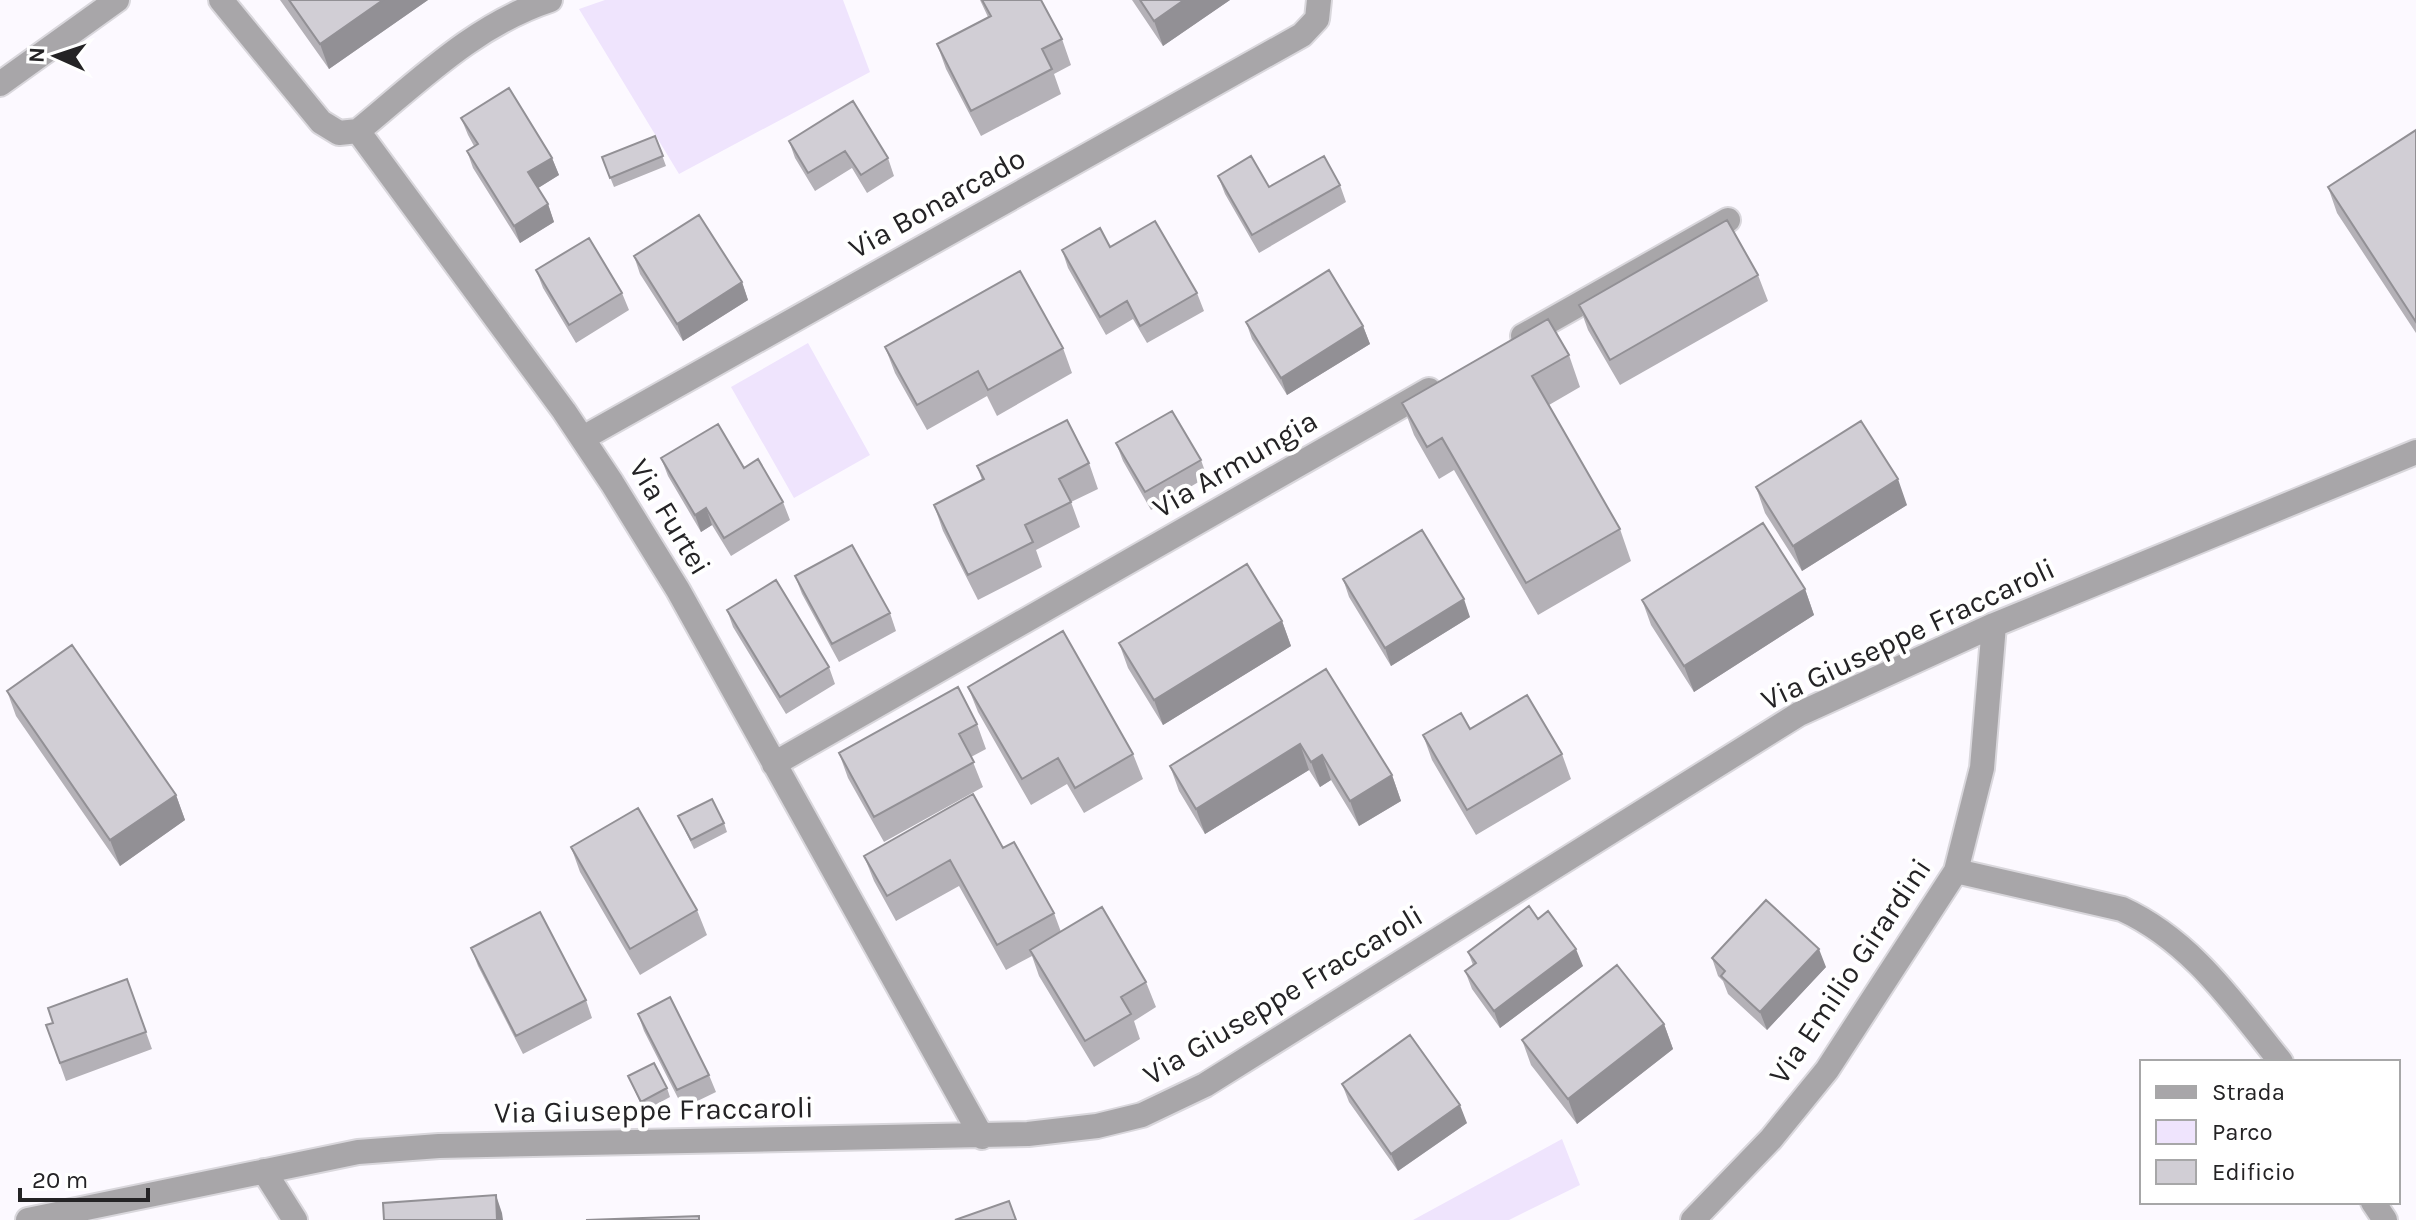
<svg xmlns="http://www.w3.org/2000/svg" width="2416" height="1220" font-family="Karla,sans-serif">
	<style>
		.green { fill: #efe4fd }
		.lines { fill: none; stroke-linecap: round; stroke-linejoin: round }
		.street-casing { stroke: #d9d7dc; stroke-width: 28 }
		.street { stroke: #a8a6a9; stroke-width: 24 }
		.wall { fill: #b4b1b7 }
		.shaded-wall { fill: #929095 }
		.building { fill: #d1ced5; stroke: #929095; stroke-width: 2 }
		.labels { text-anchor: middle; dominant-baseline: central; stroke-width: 8; stroke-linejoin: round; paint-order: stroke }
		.street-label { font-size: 30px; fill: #242325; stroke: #fff }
	</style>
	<rect width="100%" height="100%" fill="#fcf9ff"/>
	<path class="green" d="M605 0H843L870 72 679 174 579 9Z
		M808 343 870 455 794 498 731 387Z
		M1562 1139 1580 1185 1509 1220H1413Z"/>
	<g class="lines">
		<g class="street-casing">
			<path id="street" d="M221 0 321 122 339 133 358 131 564 411 612 483 678 590 982 1137
				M0 84 117 0
				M358 131C418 82 474 25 550 0
				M1523 336 1728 220
				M583 438 1302 35 1317 19 1319 0
				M774 764 1429 390
				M1956 871 2122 909C2192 941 2234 1004 2281 1062
				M264 1171 295 1220
				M2373 1202 2385 1220
				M28 1220 358 1152 439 1146 1028 1134 1097 1126 1142 1115 1205 1085 1799 714 1994 625 2416 452
				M1693 1220 1771 1139 1827 1070 1956 871 1982 768 1994 625"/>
		</g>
		<use href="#street" class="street"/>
	</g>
	<path class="wall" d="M280 0H428L329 69Z
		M980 0H1041L1062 39 1071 65 1054 74 1061 94 981 136 946 69 937 44 988 17Z
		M1132 0H1230L1163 46Z
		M461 118 552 158 559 175 538 188 548 204 554 222 520 243 473 168 467 151 474 146 468 135Z
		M2416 130V333L2337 213 2328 187Z
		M655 136 666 166 614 187 602 157Z
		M789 141 888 158 894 176 867 193 852 168 815 191 795 158Z
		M1218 176 1269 187 1340 185 1346 202 1259 253 1225 194Z
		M1110 247 1197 293 1204 311 1147 343 1133 319 1106 335 1068 268 1062 250Z
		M634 256 742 282 748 300 683 341 640 274Z
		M536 270 622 293 629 310 576 343 543 288Z
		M1758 275 1768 301 1620 385 1588 330 1579 305Z
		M1246 322 1363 326 1370 344 1287 395 1252 339Z
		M885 347 1063 348 1072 373 997 416 987 396 927 430 895 373Z
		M1569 355 1580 387 1549 405 1620 529 1631 561 1538 615 1454 470 1439 479 1414 435 1402 403Z
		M1116 443 1201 460 1207 477 1151 510 1123 461Z
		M661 458 744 468 783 502 790 520 731 556 712 525 701 532 668 476Z
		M1089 463 1098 489 1071 502 1080 527 1036 550 1042 567 978 600 943 531 934 505 982 480 977 466Z
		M1756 487 1907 505 1802 571 1765 513Z
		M795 576 890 613 896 631 839 662 802 594Z
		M1343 579 1470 617 1391 666 1349 597Z
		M1805 589 1814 615 1694 692 1651 625 1642 600Z
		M727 610 829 667 835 684 786 714 733 627Z
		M1282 621 1291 646 1163 725 1128 668 1119 643Z
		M1326 669 1392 775 1401 801 1359 826 1331 780 1320 787 1309 770 1205 834 1179 791 1170 766Z
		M968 687 1133 754 1143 779 1084 813 1067 784 1031 805 978 712Z
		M7 691 176 795 185 820 120 866 16 716Z
		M977 724 986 749 971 757 983 787 884 842 848 778 839 753Z
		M1470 729 1562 754 1571 779 1476 835 1432 760 1423 735Z
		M678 816 724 823 727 832 694 849Z
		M571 847 697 910 707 935 640 975 580 872Z
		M1003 848 1054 913 1061 932 1146 982 1156 1007 1134 1021 1140 1039 1094 1067 1039 976 1032 956 1006 970 959 886 896 921 874 881 864 856Z
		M1538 919 1583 966 1500 1028 1472 989 1465 971 1473 965 1468 952Z
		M471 948 586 1000 592 1018 523 1054 478 966Z
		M1712 958 1826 967 1767 1030 1728 994 1723 981 1718 976Z
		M127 979 152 1049 66 1081 46 1025 53 1023Z
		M638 1014 709 1075 716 1092 683 1108 644 1031Z
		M1664 1024 1673 1049 1577 1124 1531 1065 1522 1040Z
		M628 1076 667 1088 670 1097 644 1111Z
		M1342 1084 1467 1123 1398 1171 1349 1102Z"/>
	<path class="shaded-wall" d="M383 0H428L329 69 320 44Z
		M1184 0H1230L1163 46 1154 21Z
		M552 158 559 175 535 190 528 172Z
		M548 204 554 222 520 243 514 226Z
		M742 282 748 300 683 341 677 324Z
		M1363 326 1370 344 1287 395 1281 378Z
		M1898 479 1907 505 1802 571 1793 546Z
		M706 508 712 525 701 532 695 515Z
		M1805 589 1814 615 1694 692 1684 666Z
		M1464 599 1470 617 1391 666 1385 648Z
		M1282 621 1291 646 1163 725 1154 700Z
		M1300 744 1309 770 1205 834 1196 809Z
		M1322 755 1331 780 1320 787 1311 762Z
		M1392 775 1401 801 1359 826 1350 801Z
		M176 795 185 820 120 866 110 840Z
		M1576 949 1583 966 1500 1028 1494 1011Z
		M1819 949 1826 967 1767 1030 1760 1012Z
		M1664 1024 1673 1049 1577 1124 1568 1099Z
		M1460 1105 1467 1123 1398 1171 1391 1154Z
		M496 1195 502 1213 503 1220H497Z"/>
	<path class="building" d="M289 0H383L320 44Z
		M982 0H1041L1062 39 1042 49 1052 69 971 111 937 44 991 16Z
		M1140 0H1184L1154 21Z
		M509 88 552 158 528 172 548 204 514 226 467 151 478 144 461 118Z
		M853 101 888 158 861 175 845 151 808 173 789 141Z
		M2416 130V322L2328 187Z
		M655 136 663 156 610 178 602 157Z
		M1251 156 1269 187 1324 156 1340 185 1252 235 1218 176Z
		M699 215 742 282 677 324 634 256Z
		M1727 220 1758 275 1610 360 1579 305Z
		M1155 221 1197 293 1140 326 1127 301 1100 317 1062 250 1100 228 1110 247Z
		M589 238 622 293 569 325 536 270Z
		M1329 270 1363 326 1281 378 1246 322Z
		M1020 271 1063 348 988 390 978 371 917 405 885 347Z
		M1548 319 1569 355 1532 376 1620 529 1526 583 1442 438 1427 447 1402 403Z
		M1172 411 1201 460 1145 492 1116 443Z
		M1067 420 1089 463 1059 479 1071 502 1025 525 1033 542 968 575 934 505 984 479 977 466Z
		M1861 421 1898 479 1793 546 1756 487Z
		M718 424 744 468 758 459 783 502 724 538 706 508 695 515 661 458Z
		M1763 523 1805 589 1684 666 1642 600Z
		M1422 530 1464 599 1385 648 1343 579Z
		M852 545 890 613 832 644 795 576Z
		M1247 564 1282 621 1154 700 1119 643Z
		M776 580 829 667 780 697 727 610Z
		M1063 631 1133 754 1075 788 1058 758 1022 779 968 687Z
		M72 645 176 795 110 840 7 691Z
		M1326 669 1392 775 1350 801 1322 755 1311 762 1300 744 1196 809 1170 766Z
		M958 687 977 724 959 734 974 762 874 817 839 753Z
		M1527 695 1562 754 1467 810 1423 735 1461 713 1470 729Z
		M973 794 1003 848 1014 842 1054 913 997 945 950 860 887 896 864 856Z
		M712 799 724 823 691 840 678 816Z
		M638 808 697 910 630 949 571 847Z
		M1766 900 1819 949 1760 1012 1721 976 1725 971 1712 958Z
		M1529 906 1538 919 1548 911 1576 949 1494 1011 1465 971 1476 963 1468 952Z
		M1102 907 1146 982 1121 997 1131 1014 1085 1041 1030 950Z
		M540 912 586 1000 516 1036 471 948Z
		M1617 965 1664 1024 1568 1099 1522 1040Z
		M127 979 146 1032 60 1063 46 1025 53 1023 48 1008Z
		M670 997 709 1075 677 1090 638 1014Z
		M1410 1035 1460 1105 1391 1154 1342 1084Z
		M654 1063 667 1088 641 1102 628 1076Z
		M496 1195 497 1220H384L383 1203Z
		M1009 1201 1016 1220H955Z
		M699 1216V1220H586Z"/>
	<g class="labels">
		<g class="street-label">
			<text transform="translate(937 203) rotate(-29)">Via Bonarcado</text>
			<text transform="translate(1235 464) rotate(-30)">Via Armungia</text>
			<text transform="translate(670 517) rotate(59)">Via Furtei</text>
			<text transform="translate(1908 634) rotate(-25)">Via Giuseppe Fraccaroli</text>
			<text transform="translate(1850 971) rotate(-56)">Via Emilio Girardini</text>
			<text transform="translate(1283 995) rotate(-31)">Via Giuseppe Fraccaroli</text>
			<text transform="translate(654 1110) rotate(-1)">Via Giuseppe Fraccaroli</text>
		</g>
	</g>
	<rect x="2140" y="1060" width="260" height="144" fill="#ffffff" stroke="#a7a7a8" stroke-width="2"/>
	<rect x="2156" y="1086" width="40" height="12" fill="#a8a6a9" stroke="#a7a7a8" stroke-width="2"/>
	<text x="2212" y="1100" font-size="24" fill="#242325">Strada</text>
	<rect x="2156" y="1120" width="40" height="24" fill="#efe4fd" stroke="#a7a7a8" stroke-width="2"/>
	<text x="2212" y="1140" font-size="24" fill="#242325">Parco</text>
	<rect x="2156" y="1160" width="40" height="24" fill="#d1ced5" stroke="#a7a7a8" stroke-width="2"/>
	<text x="2212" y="1180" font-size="24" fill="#242325">Edificio</text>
	<g transform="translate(56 56) rotate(273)" stroke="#ffffff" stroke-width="6" paint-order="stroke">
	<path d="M0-6L14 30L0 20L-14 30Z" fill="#242325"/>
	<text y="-12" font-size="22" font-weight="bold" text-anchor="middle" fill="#242325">N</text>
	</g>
	<path d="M20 1188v12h128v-12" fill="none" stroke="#242325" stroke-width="4"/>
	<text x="32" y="1188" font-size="24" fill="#242325" stroke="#ffffff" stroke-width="6" paint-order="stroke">20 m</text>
</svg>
